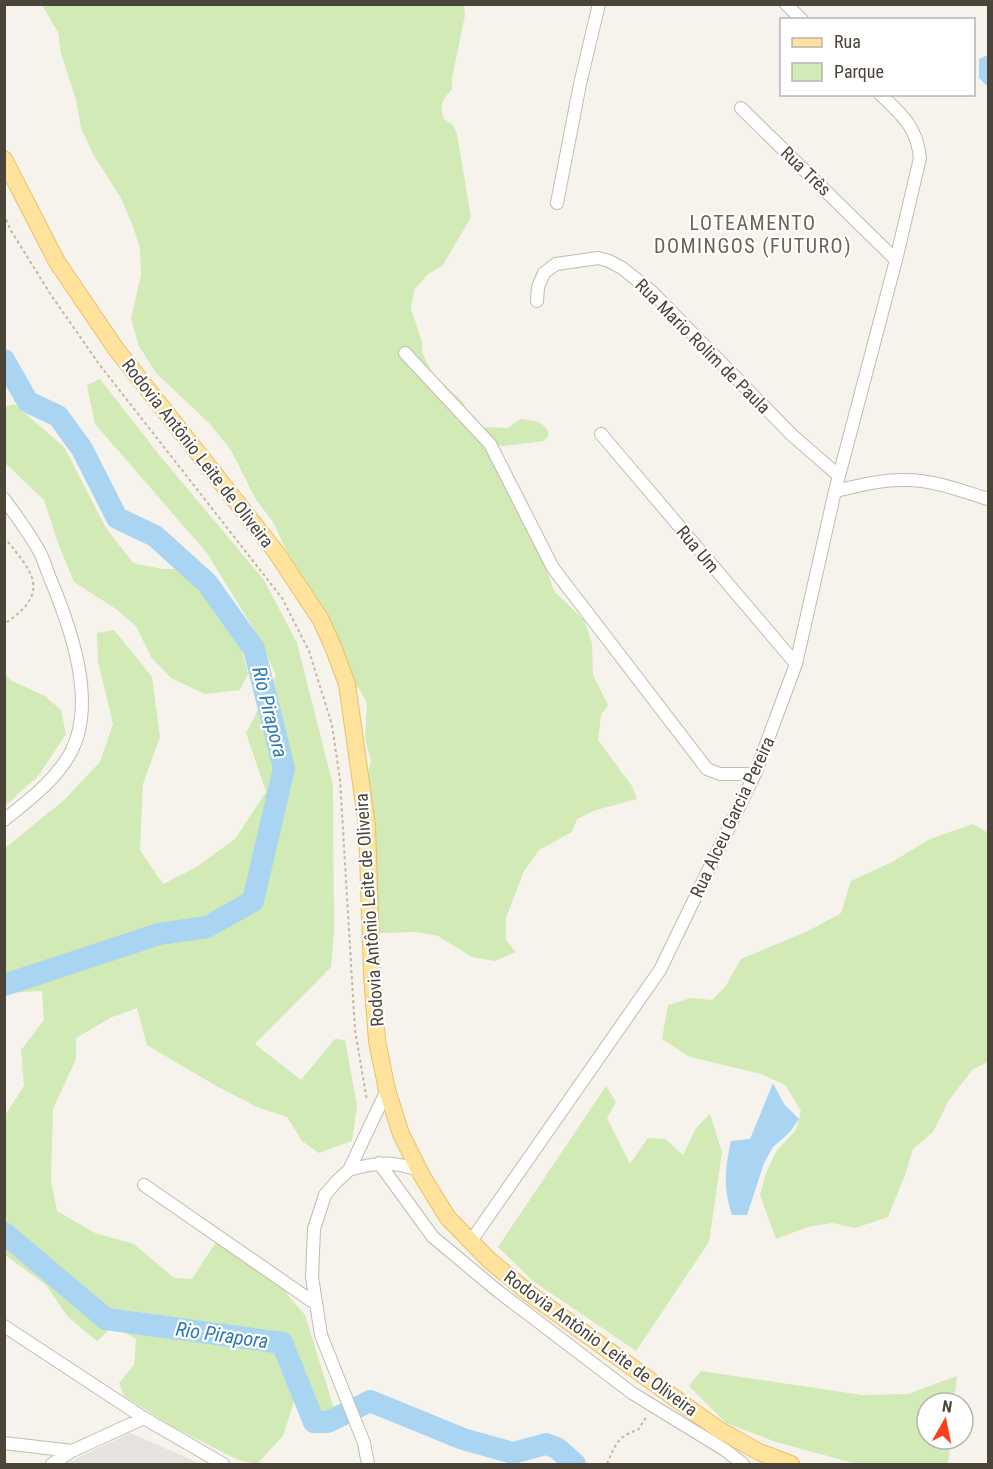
<svg xmlns="http://www.w3.org/2000/svg" width="993" height="1469" font-family="'Roboto Condensed',sans-serif">
	<style>
		.industrial { fill: #e6e2dd }
		.green { fill: #d2eab5 }
		.water { fill: #a9d4f2 }
		.lines { fill: none; stroke-linecap: round; stroke-linejoin: round }
		.river { stroke: #a9d4f2; stroke-width: 22 }
		.minor-casing { stroke: #c2bbae; stroke-width: 14 }
		.major-casing { stroke: #e6c16a; stroke-width: 18 }
		.path { stroke: #c4b79f; stroke-width: 2; stroke-dasharray: 3 3; stroke-linecap: butt }
		.minor { stroke: #fff; stroke-width: 12 }
		.major { stroke: #ffe39c; stroke-width: 16 }
		.labels { text-anchor: middle; dominant-baseline: central; stroke-width: 4.5; stroke-linejoin: round; paint-order: stroke }
		.street-label { font-size: 18px; fill: #4b4439; stroke: #fff }
		.neighbourhood-label { font-size: 20px; letter-spacing: 1.5px; fill: #6e6250; stroke: #fff }
		.water-label { font-size: 20px; font-style: italic; fill: #2e7ab2; stroke: #fff }
	</style>
	<rect width="100%" height="100%" fill="#f6f3ec"/>
	<path class="industrial" d="M130 1433 181 1455 201 1464H65Z"/>
	<path class="green" d="M42 5H464L465 15 452 78V89C442 100 439 105 444 119L453 125 457 134 471 217 443 265 427 275 414 290 411 309 422 342V352L433 375 464 403 466 423 479 427 508 428 520 419C533 421 545 420 549 435L544 441 504 446 489 445 537 541 554 591 584 620 592 643 593 675 608 705 601 715 598 740 632 786 637 799 596 810 577 819 572 832 539 850 524 871 506 918V940L516 952 494 961 472 957 438 936 417 932 379 933 373 909 363 787 371 762 365 738 367 703 358 687 336 675 335 650 314 594 286 550 273 522 255 498 231 450 209 423 156 373 139 346 131 319 141 275 140 249 134 229 121 198 94 156 81 128 76 100 61 53 58 32Z
		M100 379 160 456 264 580 297 643 333 785 334 932 331 967 255 1044 301 1080 335 1039 345 1040 357 1106 352 1141 319 1153 302 1141 287 1117 257 1107 218 1087 147 1045 137 1008 112 1017 76 1038V1059L53 1109 51 1181 57 1211 95 1233 134 1244 174 1278 192 1279 216 1242 279 1285 305 1315 336 1415 294 1402 283 1436 257 1464 238 1460 175 1428 124 1396 119 1383 134 1365 136 1339 113 1326 97 1341 68 1317 46 1285 5 1255V1115L24 1086 21 1050 44 1020 42 991 5 993V848L63 801 100 762 113 724 98 661 97 633 114 630 152 677 160 737 143 784 140 850 163 884 195 868 235 839 266 792 246 733 276 675 252 626 207 553 95 424 87 385Z
		M14 404 64 447 106 528 133 563 162 569H184L239 640 248 674 240 690 205 694 171 678 151 657 136 626 116 609 74 582 58 543 44 500 5 463V407Z
		M5 673 10 680 45 696 61 710 66 734 39 775 5 806Z
		M973 824 988 833V1062L973 1069 949 1100 933 1132 913 1149 906 1172 888 1217 855 1228 832 1223 808 1227 776 1239 760 1195 766 1173 777 1150 796 1130 801 1111 785 1085 761 1074 690 1057 662 1039 668 1005 691 998 712 1000 725 987 741 959 808 931 841 913 851 881 892 862 930 839Z
		M606 1086 616 1102 607 1118 630 1164 648 1138 665 1139 683 1155 696 1128 710 1114 722 1152 709 1242 636 1351 533 1281 498 1247Z
		M701 1371 862 1395 908 1394 957 1376 954 1403H927V1439H951L948 1464H857L776 1442 726 1423 689 1386Z"/>
	<path class="water" d="M988 55V87L979 78V59Z
		M773 1083 784 1104 799 1119 789 1133 773 1147 764 1163 747 1215H732C723 1188 725 1169 731 1141L750 1139Z"/>
	<g class="lines">
		<path class="river" d="M4 360 28 402 58 416 82 449 117 518 155 536 207 583 254 649 284 768 253 901 207 927 159 934 4 985
			M4 1233 106 1319 282 1343 314 1422H328L370 1401 463 1439 513 1453 546 1444 557 1448 575 1464"/>
		<g class="minor-casing">
			<path id="minor" d="M786 4 802 20
				M741 108 896 260
				M557 203 580 84 599 4
				M537 301 538 287 544 273 556 264 598 258 609 261 622 268 651 291 792 435 839 476
				M405 353 490 444 553 568 707 769 720 774H755
				M601 434 796 664
				M835 491 896 260 920 158C917 127 902 115 880 94
				M4 499C16 515 28 532 38 549 44 559 47 572 52 583 71 629 97 703 71 752 56 780 29 800 4 820
				M379 1163 433 1237 499 1292 632 1393 725 1450 743 1464
				M349 1170C377 1162 391 1161 419 1170
				M144 1185 316 1304
				M471 1241 660 970 755 774 796 664 835 491C858 486 882 479 906 480 934 480 962 491 988 499
				M4 1326 144 1418 223 1464
				M4 1443 72 1451
				M52 1464 72 1451 144 1418
				M368 1464 364 1443 321 1335 312 1277 314 1229 325 1195 336 1182 349 1170 387 1090"/>
		</g>
		<g class="major-casing">
			<path id="major" d="M4 159 57 262 116 349 276 552 321 620 334 649 347 684 367 825 372 975 377 1041 387 1090 401 1134 422 1176 448 1218 489 1260 530 1294 718 1429 759 1452 791 1464"/>
		</g>
		<path class="path" d="M4 214 10 229 51 295 99 364 282 598 309 651 332 725 340 780 355 1030 367 1101
			M4 537C32 572 53 592 4 624
			M607 1464C615 1446 617 1436 638 1430L647 1416"/>
		<use href="#minor" class="minor"/>
		<use href="#major" class="major"/>
	</g>
	<g class="labels">
		<g class="street-label">
			<text transform="translate(806 171) rotate(44)">Rua Três</text>
			<text transform="translate(703 346) rotate(45)">Rua Mario Rolim de Paula</text>
			<text transform="translate(198 453) rotate(52)">Rodovia Antônio Leite de Oliveira</text>
			<text transform="translate(698 549) rotate(50)">Rua Um</text>
			<text transform="translate(732 817) rotate(-65)">Rua Alceu Garcia Pereira</text>
			<text transform="translate(369 910) rotate(-94)">Rodovia Antônio Leite de Oliveira</text>
			<text transform="translate(601 1343) rotate(36)">Rodovia Antônio Leite de Oliveira</text>
		</g>
		<g class="neighbourhood-label">
			<text x="753" y="223">LOTEAMENTO<tspan x="753" dy="23">DOMINGOS (FUTURO)</tspan></text>
		</g>
		<g class="water-label">
			<text transform="translate(270 712) rotate(76)">Rio Pirapora</text>
			<text transform="translate(222 1335) rotate(8)">Rio Pirapora</text>
		</g>
	</g>
	<rect width="993" height="1469" fill="none" stroke="#4b4439" stroke-width="12"/>
	<rect x="780" y="18" width="195" height="78" fill="#ffffff" stroke="#b7b4b0" stroke-width="1.5"/>
	<rect x="792" y="38" width="30" height="9" fill="#ffe39c" stroke="#b7b4b0" stroke-width="1.5"/>
	<text x="834" y="48" font-size="18" fill="#4b4439">Rua</text>
	<rect x="792" y="63" width="30" height="18" fill="#d2eab5" stroke="#b7b4b0" stroke-width="1.5"/>
	<text x="834" y="78" font-size="18" fill="#4b4439">Parque</text>
	<g transform="translate(945 1421) rotate(9)"><circle r="28" fill="#ffffff" stroke="#b7b4b0" stroke-width="1.5"/>
	<path d="M0-4.5L10 22L0 15L-10 22Z" fill="#fc3f1d"/>
	<text y="-9" font-size="16" font-weight="bold" text-anchor="middle" fill="#4b4439">N</text>
	</g>
</svg>
